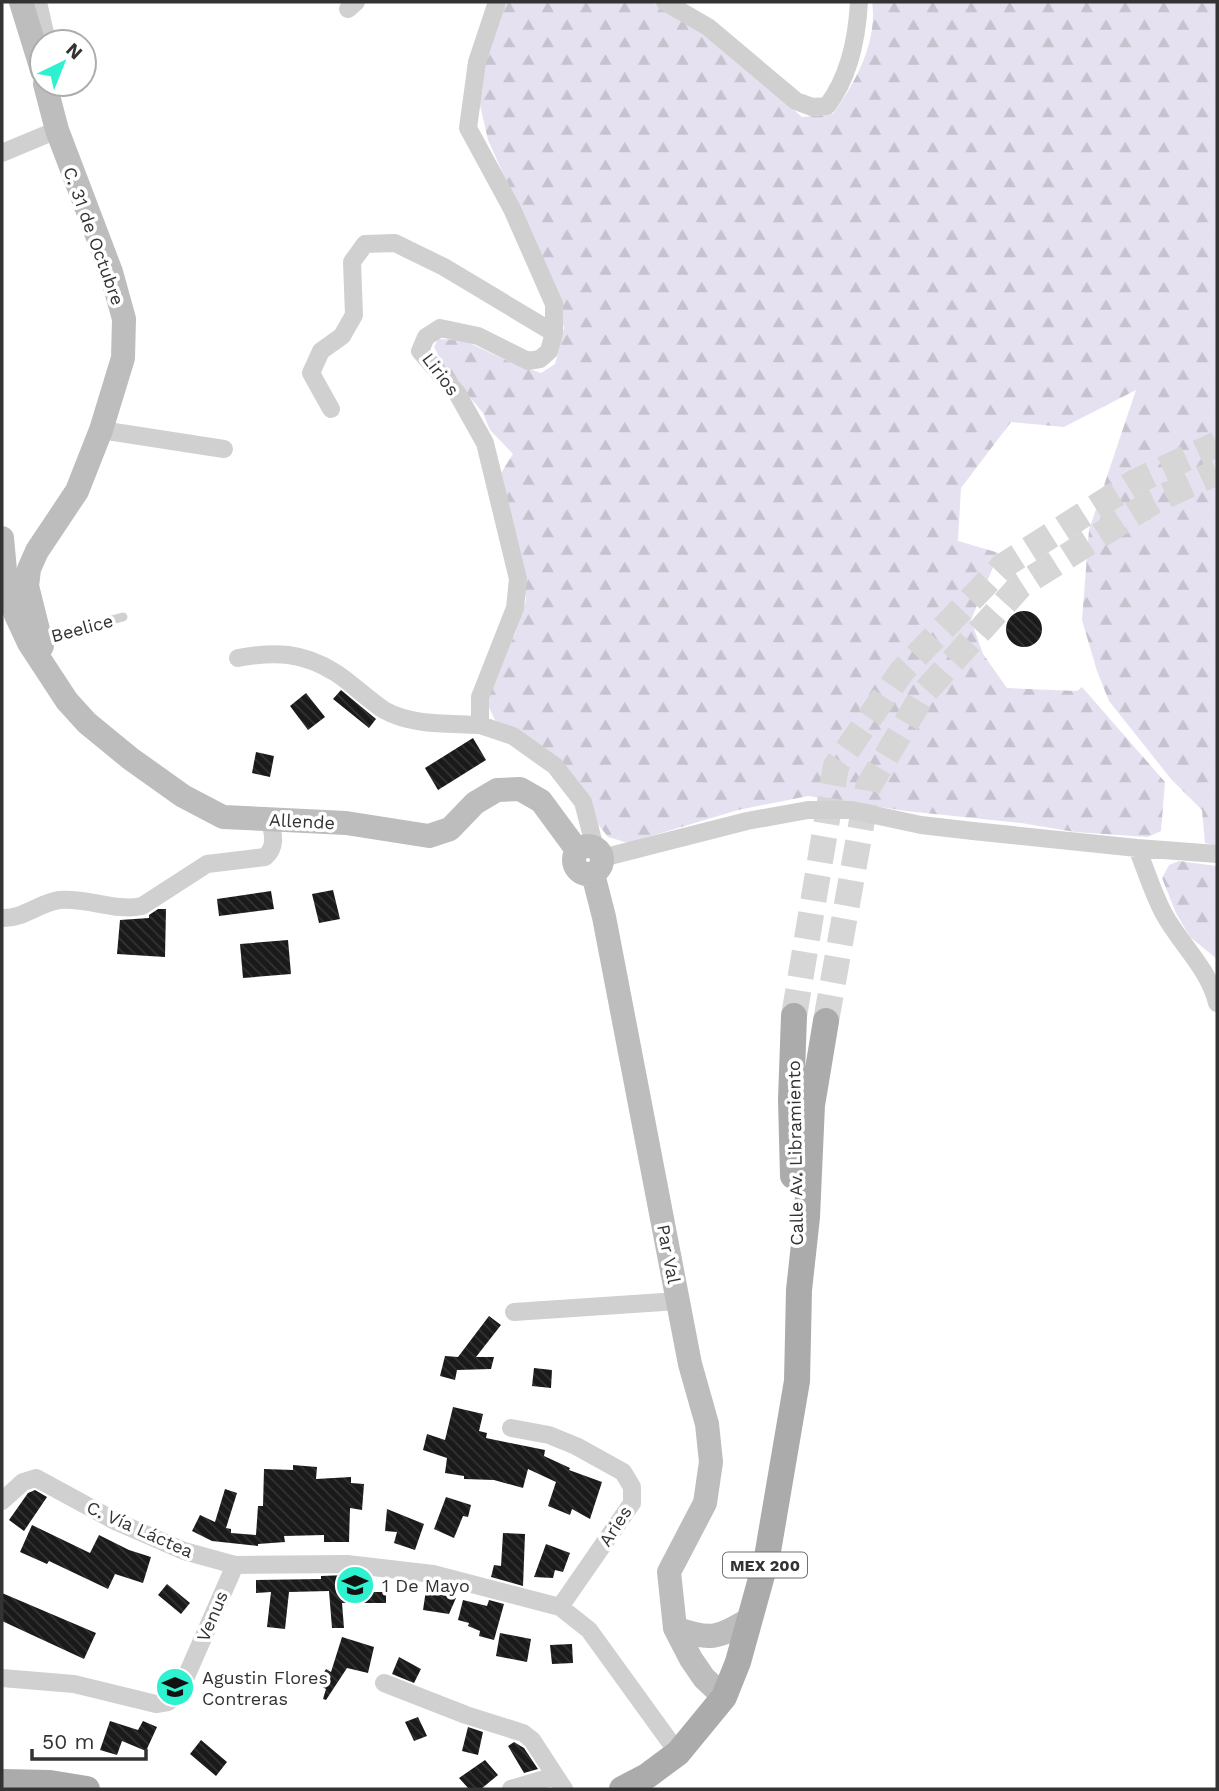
<svg xmlns="http://www.w3.org/2000/svg" width="1219" height="1791" font-family="'Work Sans',sans-serif">
	<style>
		.forest { fill: url(#forest-firs) }
		.building { fill: url(#building-back-hatch) }
		.lines { fill: none; stroke-linecap: round; stroke-linejoin: round }
		.primary-tunnel { stroke: #d6d6d6; stroke-width: 26; stroke-dasharray: 26 13; stroke-linecap: butt }
		.lane { stroke: #d0d0d0; stroke-width: 9 }
		.street { stroke: #d0d0d0; stroke-width: 18 }
		.secondary { stroke: #bdbdbd; stroke-width: 24 }
		.primary { stroke: #ababab; stroke-width: 26 }
		.labels { text-anchor: middle; dominant-baseline: central; stroke-width: 7; stroke-linejoin: round; paint-order: stroke }
		.shield { fill: #fff; stroke: #707070; stroke-width: 2 }
		.shield-label { font-size: 16px; font-weight: bold; fill: #333 }
		.street-label { font-size: 18px; fill: #333; stroke: #fff }
		.poi-label { font-size: 18px; fill: #333; stroke: #fff; text-anchor: start }
	</style>
	<defs>
		<pattern id="forest-firs" width="22" height="20" patternUnits="userSpaceOnUse" patternTransform="scale(1.75)"><rect width="22" height="20" fill="#e6e1f0"/><path d="M5 1l3.5 6h-7zM16 11l3.5 6h-7z" fill="#c6c2ce"/></pattern>
		<pattern id="building-back-hatch" width="6" height="6" patternUnits="userSpaceOnUse" patternTransform="scale(1.75)"><rect width="6" height="6" fill="#1a1a1a"/><path d="M-1 5l2 2M0 0l6 6M5-1l2 2" fill="none" stroke="#333"/></pattern>
	</defs>
	<rect width="100%" height="100%" fill="#fff"/>
	<path class="forest" d="M507 2H652L704 31 802 117 833 114C856 82 878 41 872 2H1217V846L1205 843 1202 810 1171 779 1109 701 1097 671 1082 620 1089 530 1136 390 1064 427 1011 422 961 488 958 541 999 553 971 620 983 654 1007 688 1077 691 1082 687 1165 782 1161 831 1148 837 1075 832 1021 823 906 811 808 796 738 810 628 843 608 837 532 740 495 720 486 701 495 675 515 634 526 600 521 562 501 473 513 454 490 430 483 413 444 366 434 347 438 339 463 340 510 362 541 373 555 364 564 328 548 273 488 140 477 92 495 25Z
		M1179 861 1217 866V959L1190 937 1176 913 1162 878 1169 865Z"/>
	<path class="building" d="M1006 629a18 18 0 1 1 36 0a18 18 0 1 1-36 0Z
		M341 690 376 719 369 728 333 699Z
		M306 693 325 717 308 730 290 706Z
		M473 738 486 760 438 790 425 768Z
		M256 752 274 756 270 777 252 773Z
		M333 890 340 919 319 923 312 894Z
		M271 891 274 909 219 916 217 899Z
		M158 909H166L165 957 117 954 120 920 149 918V915Z
		M288 940 291 974 243 978 240 944Z
		M489 1316 501 1325 476 1357H494L491 1369 457 1370 455 1380 440 1376 445 1356 458 1357Z
		M534 1368 552 1370 551 1388 532 1386Z
		M453 1407 483 1414 479 1431 487 1433 486 1438 545 1450 544 1456 570 1468 569 1470 602 1482 590 1519 572 1509 570 1515 548 1506 556 1482 528 1469 523 1488 494 1480 464 1479V1476L445 1473 447 1458 423 1450 427 1434 445 1440Z
		M293 1465 317 1467 316 1479 351 1477V1483L364 1484 362 1510 350 1508 349 1542H324V1535L284 1536 285 1542 258 1544V1546L212 1541 192 1531 200 1515 215 1522 225 1489 237 1493 226 1528 231 1529V1533L256 1535 258 1506H263L264 1469 293 1470Z
		M35 1490 47 1497 24 1531 9 1520 28 1493Z
		M446 1497 471 1505 468 1517 463 1516 454 1538 434 1529Z
		M387 1509 424 1524 415 1550 394 1543 397 1532 385 1531Z
		M32 1525 90 1553 99 1535 129 1550 151 1557 143 1583 115 1574 108 1589 49 1561 47 1564 20 1552Z
		M503 1533 525 1534 523 1586 491 1577 494 1565 501 1566Z
		M546 1544 570 1553 563 1572 555 1570 553 1578 534 1577Z
		M346 1575 360 1577V1592H386V1603H342L344 1628H332L329 1591 289 1592 285 1629 267 1627 271 1592 256 1593V1580L321 1579V1576Z
		M167 1584 190 1603 181 1614 158 1595Z
		M426 1590 439 1591 438 1594 456 1598 449 1614 423 1610Z
		M2 1593 96 1633 84 1659 2 1621Z
		M463 1600 487 1606 489 1600 504 1604 494 1640 479 1636 480 1631 468 1626 469 1623 458 1620Z
		M500 1633 531 1639 527 1662 496 1656Z
		M342 1637 374 1647 368 1673 347 1668 326 1700 323 1699 326 1689 317 1684 326 1669 331 1672Z
		M572 1644 573 1663 552 1664 550 1645Z
		M399 1657 421 1669 414 1683 392 1674Z
		M418 1717 427 1736 414 1741 405 1722Z
		M110 1721 138 1730 143 1721 157 1727 146 1751 122 1741 117 1755 100 1750Z
		M468 1727 483 1732 478 1755 462 1751Z
		M201 1740 227 1762 216 1776 190 1754Z
		M514 1742 524 1748 538 1769 524 1773 508 1746Z
		M485 1760 498 1775 481 1789H469L459 1778Z"/>
	<g class="lines">
		<path class="primary-tunnel" d="M794 1016 836 766 902 671 1003 566 1135 482 1217 444
			M826 1021 868 787 924 693 1020 586 1154 501 1217 472"/>
		<path class="lane" d="M44 638 123 617"/>
		<path class="street" d="M38 2 47 42
			M497 2 477 62 468 128 512 209 554 304V333L549 351 540 359 528 361 478 336 440 328 426 337 420 351 457 393 485 443 518 579 515 608 480 697V725L513 736 555 766 583 802 595 848
			M665 2 708 27 796 101 812 107 827 106C850 76 857 38 859 2
			M348 9 356 2
			M2 153 57 130
			M331 409 311 373 321 351 342 336 354 315 352 262 365 244 395 243 444 267 554 333
			M101 430 224 449
			M238 658C275 651 303 652 336 673 353 684 367 699 384 710 412 726 449 723 480 725
			M1137 848C1146 870 1153 894 1164 914 1181 945 1209 969 1217 1003
			M602 858 747 821 808 810H851L921 825 973 831 1137 848 1217 854
			M2 918C23 919 39 903 59 900 87 897 115 912 142 906L207 864 265 857C277 847 273 834 270 820
			M514 1312 678 1301
			M511 1428 549 1435 576 1446 623 1472 632 1487V1503L560 1607
			M2 1501 23 1482 36 1478 115 1521 184 1551 235 1565 347 1564 433 1574 560 1607 589 1630 678 1753
			M2 1678 74 1684 156 1704 168 1702 178 1695 235 1565
			M384 1683 466 1715 523 1733 532 1740 564 1789
			M511 1789 555 1776"/>
		<path class="secondary" d="M21 2 42 70
			M2 538 6 581 16 615 29 643 67 701 87 723 131 759 183 796 223 817 346 823 429 836 450 829 475 803 497 790 520 789 541 801 577 850
			M42 646 27 586 29 569 37 551 77 491 101 430 123 358 124 319 111 272 57 130 45 84
			M574 860a14 14 0 1 1 28 0a14 14 0 1 1-28 0Z
			M593 874 604 917 690 1364 707 1424 711 1462 705 1503 669 1572 675 1628 691 1659 704 1678 724 1697
			M675 1628C712 1641 717 1638 750 1619"/>
		<path class="primary" d="M793 1176 791 1100 794 1016
			M2 1782 50 1783 87 1789
			M622 1789 647 1776 678 1753 724 1697 738 1662 767 1557 797 1381 799 1290 807 1217 812 1105 826 1021"/>
	</g>
	<defs>
		<g id="school-disc" transform="scale(2.0125)"><circle r="9.5" fill="#2ef1cf" stroke="#fff"/><path d="M0-5L7-2L0 1L-7-2ZM-4 1L0 2.5L4 1V4Q0 6-4 4Z" fill="#111"/></g>
	</defs>
	<g fill-rule="evenodd">
		<use href="#school-disc" x="355" y="1585"/>
		<use href="#school-disc" x="175" y="1687"/>
	</g>
	<g class="labels">
		<rect class="shield" x="723" y="1552.5" width="84" height="25" rx="5"/>
		<g class="shield-label">
			<text x="765" y="1565">MEX 200</text>
		</g>
		<g class="street-label">
			<text transform="translate(94 236) rotate(70)">C. 31 de Octubre</text>
			<text transform="translate(441 374) rotate(53)">Lirios</text>
			<text transform="translate(82 628) rotate(-15)">Beelice</text>
			<text transform="translate(302 821) rotate(3)">Allende</text>
			<text transform="translate(795 1153) rotate(-91)">Calle Av. Libramiento</text>
			<text transform="translate(669 1254) rotate(79)">Par Val</text>
			<text transform="translate(615 1526) rotate(-57)">Aries</text>
			<text transform="translate(140 1529) rotate(24)">C. Vía Láctea</text>
			<text transform="translate(212 1616) rotate(-67)">Venus</text>
		</g>
		<g class="poi-label">
			<text x="382" y="1585">1 De Mayo</text>
			<text x="202" y="1677">Agustin Flores<tspan x="202" dy="21">Contreras</tspan></text>
		</g>
	</g>
	<rect width="1219" height="1791" fill="none" stroke="#333333" stroke-width="7"/>
	<g transform="translate(63 63) rotate(43)"><circle r="33" fill="#ffffff" stroke="#adadad" stroke-width="2"/>
	<path d="M0-5L12 26L0 18L-12 26Z" fill="#2ef1cf"/>
	<text y="-10" font-size="19" font-weight="bold" text-anchor="middle" fill="#333333">N</text>
	</g>
	<path d="M32 1749v10h114v-10" fill="none" stroke="#333333" stroke-width="3.5"/>
	<text x="42" y="1749" font-size="21" fill="#333333" stroke="#ffffff" stroke-width="5" paint-order="stroke">50 m</text>
</svg>
